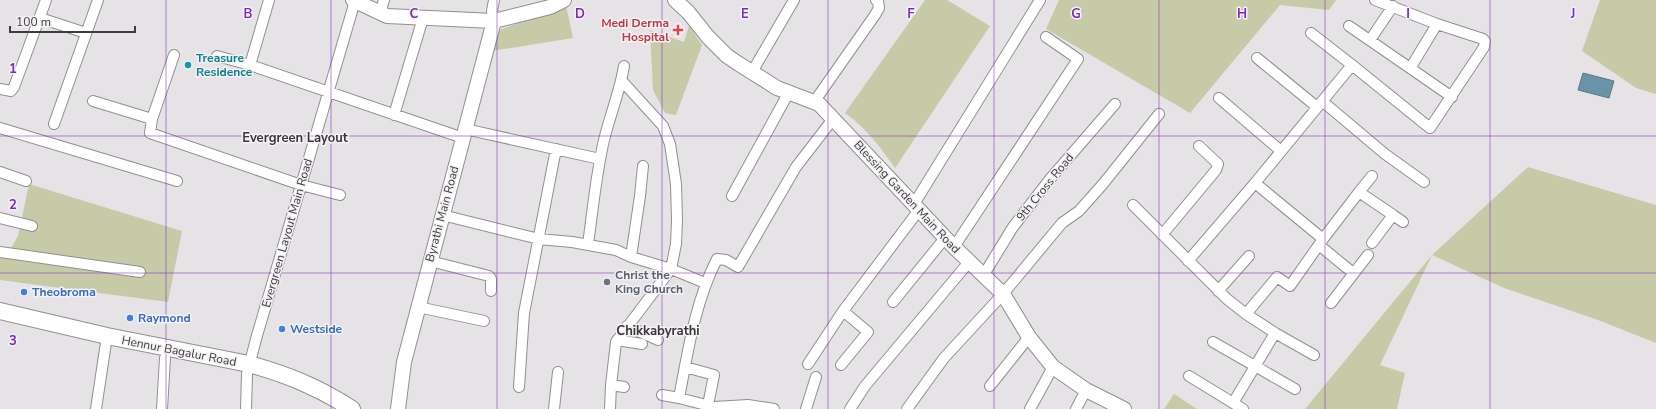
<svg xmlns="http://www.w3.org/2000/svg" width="1656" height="409" font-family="'Nunito Sans',sans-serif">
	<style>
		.green { fill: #c6caa7 }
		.water { fill: #6a93a7; stroke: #5c7987 }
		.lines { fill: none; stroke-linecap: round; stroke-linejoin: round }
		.street-casing { stroke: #928f92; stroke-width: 12 }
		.secondary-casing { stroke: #928f92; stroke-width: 16 }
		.primary-casing { stroke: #928f92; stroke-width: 18 }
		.street { stroke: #fff; stroke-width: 10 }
		.secondary { stroke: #fff; stroke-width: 14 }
		.primary { stroke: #fff; stroke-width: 16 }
		.grid { fill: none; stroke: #7b2cbf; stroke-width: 1; stroke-opacity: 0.55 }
		.health-dot { fill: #e0444e; stroke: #f3f1f4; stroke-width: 1.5 }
		.culture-dot { fill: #0f9aa8; stroke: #f3f1f4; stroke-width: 1.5 }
		.worship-dot { fill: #6b7280; stroke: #f3f1f4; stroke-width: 1.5 }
		.shop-dot { fill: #3f7fe0; stroke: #f3f1f4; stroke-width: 1.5 }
		.labels { text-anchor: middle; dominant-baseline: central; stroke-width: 3; stroke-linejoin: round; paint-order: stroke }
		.health-label { font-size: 12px; font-weight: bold; fill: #be3a42; stroke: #f3f1f4; text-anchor: end }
		.culture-label { font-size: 12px; font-weight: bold; fill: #0d838f; stroke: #f3f1f4; text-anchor: start }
		.street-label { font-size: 12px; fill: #3d3c3d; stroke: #f3f1f4 }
		.worship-label { font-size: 12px; font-weight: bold; fill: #5b616d; stroke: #f3f1f4; text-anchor: start }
		.shop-label { font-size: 12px; font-weight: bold; fill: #366cbe; stroke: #f3f1f4; text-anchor: start }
		.neighbourhood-label { font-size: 13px; font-weight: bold; fill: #39373a; stroke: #f3f1f4 }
		.grid-label { font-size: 13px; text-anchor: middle; font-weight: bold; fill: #7b2cbf; stroke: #f3f1f4; stroke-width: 3; stroke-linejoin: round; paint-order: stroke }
	</style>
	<rect width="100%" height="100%" fill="#e6e3e7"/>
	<path class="green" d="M925 0H947L990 26 895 168C880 147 866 128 845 113Z
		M1059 0H1336L1329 10 1280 5 1190 113 1046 29Z
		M1600 0H1656V94L1636 88 1582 51Z
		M566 5 573 38 492 51 497 31Z
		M689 26 702 45 676 115 665 113 653 90 650 30 684 42Z
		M1528 167 1656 205V343L1598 320 1504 288 1432 255 1380 365 1405 373 1397 409H1305L1432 255Z
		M29 184 182 231 168 302 0 280V247L10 250 18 236Z
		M1174 394 1197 409H1164Z"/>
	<path class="water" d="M1583 73 1614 81 1609 98 1578 90Z"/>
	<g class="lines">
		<g class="street-casing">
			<path id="street" d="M269 0 250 65 463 138
				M380 13 384 0
				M40 18 86 33
				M494 21 492 11 494 0
				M1349 26 1452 97
				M1311 33 1352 65
				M1370 40 1393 6
				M217 56 250 65
				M1257 58 1317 107
				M1411 67 1437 24
				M752 72 794 0
				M0 89 11 91 14 87 46 0
				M1219 98 1281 151
				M93 101 152 119 150 133 301 185 340 195
				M1322 101 1385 154 1424 182
				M814 102 875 15 879 8 878 1 876 0
				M394 115 423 18
				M152 119 174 55
				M54 124 98 0
				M0 128 177 181
				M465 129 600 159
				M0 172 26 181
				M1255 183 1352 65 1430 128 1484 47 1485 41 1483 39 1437 24 1375 0
				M1359 192 1372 176
				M732 196 789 92
				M914 204 1040 0
				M1133 205 1227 299 1246 314 1275 333 1233 403
				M442 215 539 239 572 242 616 250 631 257 671 269 705 283
				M1393 215 1403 222
				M0 218 32 226
				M1162 235 1216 170 1218 164 1199 146
				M588 244C593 209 596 174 604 140 610 115 620 91 624 66
				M1319 245 1353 273
				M954 247 1078 59 1046 37
				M0 252 140 272
				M631 257 640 196 643 166
				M430 261 489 276 491 279V291
				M1188 261 1255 183 1323 239
				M983 276 1013 227 1050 179 1115 104
				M1218 291 1249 256
				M893 302 945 238
				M1331 303 1368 255
				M418 307 484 321
				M1246 314 1277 277 1290 286 1323 239 1359 192 1393 215 1372 243
				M627 326 658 340
				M1275 333 1314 355
				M617 340 642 344
				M1213 342 1295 389
				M808 364 843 311 919 210
				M841 365 868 332 843 311
				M685 367 714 375 708 405
				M1189 376 1243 409
				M611 385 624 387
				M990 386 1029 337
				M519 387 524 313 556 149
				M662 395 679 398
				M714 407 679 398C688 351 695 302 717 259L726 260 738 267 796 167 833 119
				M96 409 107 336
				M162 409 165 358
				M246 409 247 374 256 339 355 1
				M554 409 558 372
				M610 409 611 385 616 342 671 269 676 244 677 220 676 184 670 144 663 126 622 81
				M715 409 714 407 748 405 774 409
				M806 409 816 377
				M850 409 865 386 969 262
				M907 409 944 358 1003 294 1062 223 1079 211 1103 184 1159 114
				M1030 409 1053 367
				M1076 409 1086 390"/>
		</g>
		<g class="secondary-casing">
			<path id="secondary" d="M353 0 387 16 494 21 550 7 564 0
				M675 0 688 12 708 37 727 56 739 64 777 88 819 104 954 247 1003 294 1029 337 1053 367 1086 390 1124 409
				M398 409 404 362 494 21"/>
		</g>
		<g class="primary-casing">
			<path id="primary" d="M0 311 107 336 249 364C288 375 318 387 352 409"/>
		</g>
		<use href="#street" class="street"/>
		<use href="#secondary" class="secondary"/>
		<use href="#primary" class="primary"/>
	</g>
	<path class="grid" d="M166 0V409M331 0V409M497 0V409M662 0V409M828 0V409M994 0V409M1159 0V409M1325 0V409M1490 0V409M0 136H1656M0 273H1656"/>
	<path class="health-dot" d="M676 24h4v4h4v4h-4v4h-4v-4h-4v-4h4z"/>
	<circle class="culture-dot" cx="188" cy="65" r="4"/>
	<circle class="worship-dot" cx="607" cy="282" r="4"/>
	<g class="shop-dot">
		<circle cx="24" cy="292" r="4"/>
		<circle cx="130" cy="318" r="4"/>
		<circle cx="282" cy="329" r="4"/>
	</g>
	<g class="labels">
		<g class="health-label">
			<text x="669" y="23">Medi Derma<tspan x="669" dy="14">Hospital</tspan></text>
		</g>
		<g class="culture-label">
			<text x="196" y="58">Treasure<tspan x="196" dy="14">Residence</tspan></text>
		</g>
		<g class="street-label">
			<text transform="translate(1045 187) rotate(-51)">9th Cross Road</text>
			<text transform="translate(907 197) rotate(47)">Blessing Garden Main Road</text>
			<text transform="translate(442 214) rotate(-75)">Byrathi Main Road</text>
			<text transform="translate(287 233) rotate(-74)">Evergreen Layout Main Road</text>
			<text transform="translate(179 351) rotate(11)">Hennur Bagalur Road</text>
		</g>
		<g class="worship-label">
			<text x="615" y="275">Christ the<tspan x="615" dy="14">King Church</tspan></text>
		</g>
		<g class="shop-label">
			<text x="32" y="292">Theobroma</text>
			<text x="138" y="318">Raymond</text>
			<text x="290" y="329">Westside</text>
		</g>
		<g class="neighbourhood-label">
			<text x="295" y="138">Evergreen Layout</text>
			<text x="658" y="331">Chikkabyrathi</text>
		</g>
	</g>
	<g class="grid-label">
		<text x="248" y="18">B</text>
		<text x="414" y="18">C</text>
		<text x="580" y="18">D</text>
		<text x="745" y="18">E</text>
		<text x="911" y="18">F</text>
		<text x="1076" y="18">G</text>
		<text x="1242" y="18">H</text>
		<text x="1408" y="18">I</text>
		<text x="1573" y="18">J</text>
		<text x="13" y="73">1</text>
		<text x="13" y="209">2</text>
		<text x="13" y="345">3</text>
	</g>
	<path d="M10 26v6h125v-6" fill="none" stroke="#3d3c3d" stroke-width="2"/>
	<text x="16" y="26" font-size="12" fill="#3d3c3d" stroke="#f3f1f4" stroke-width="3" paint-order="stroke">100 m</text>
</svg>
